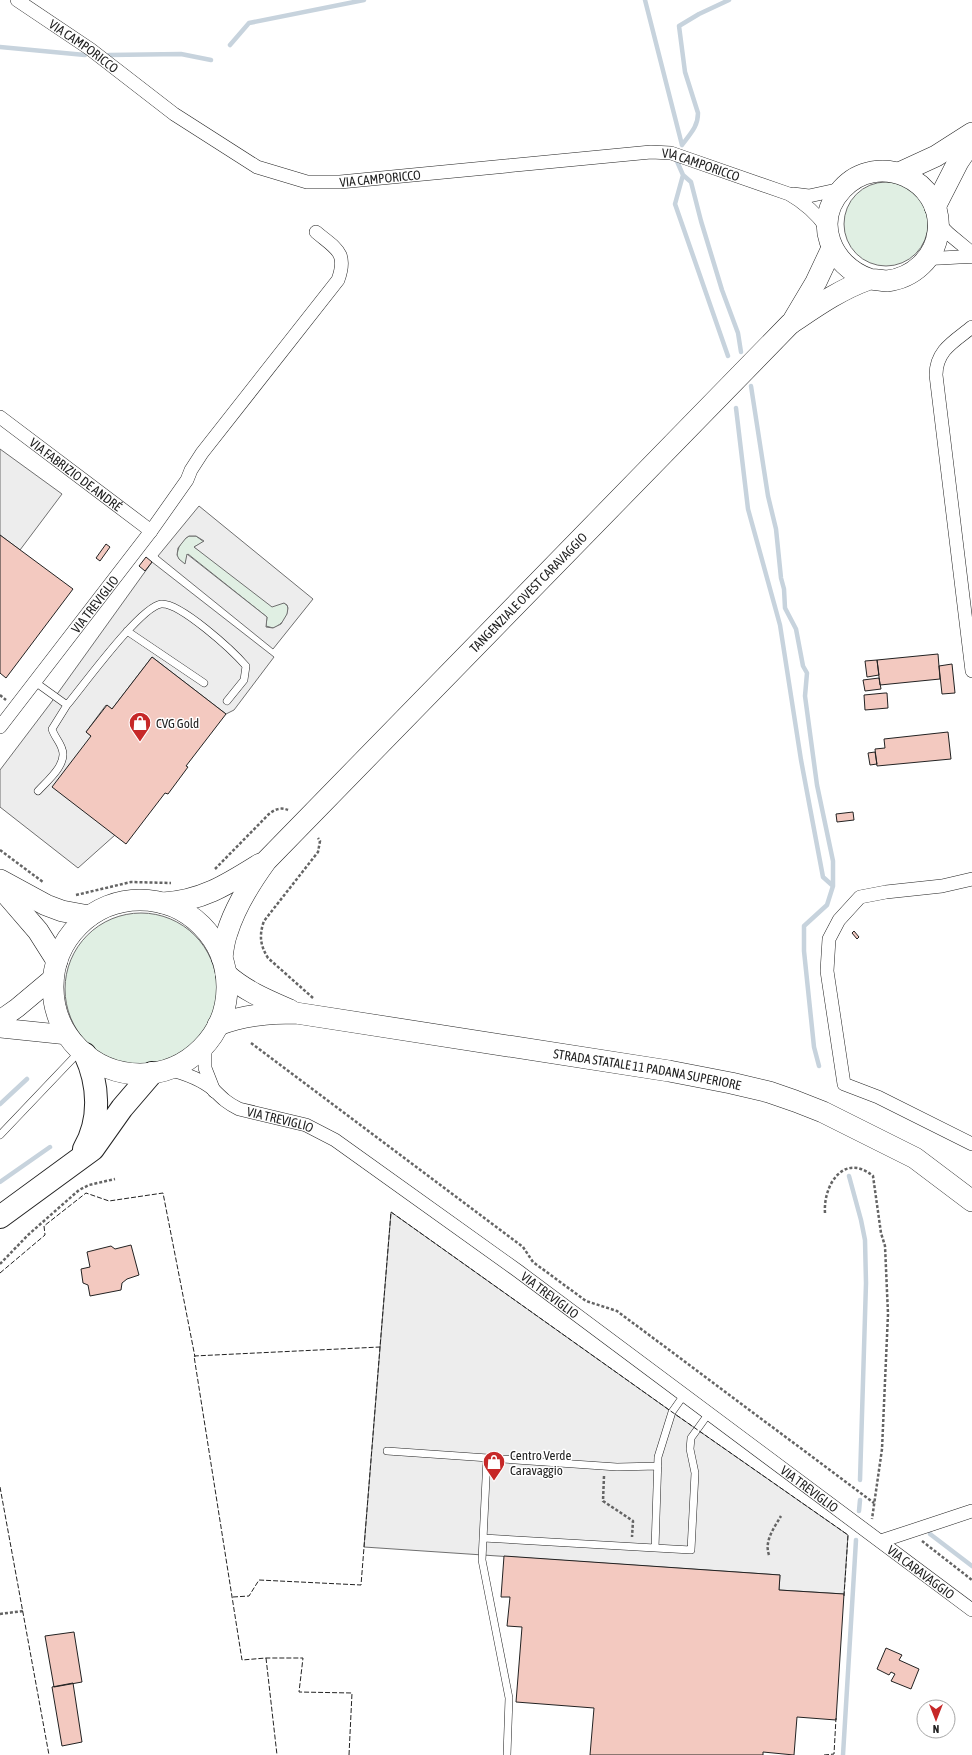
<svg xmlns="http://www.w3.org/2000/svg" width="972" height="1755" font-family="'Asap Condensed',sans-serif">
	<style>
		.green { fill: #e0efe3; stroke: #6f6f6f }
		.parking { fill: #ededed; stroke: #6f6f6f; fill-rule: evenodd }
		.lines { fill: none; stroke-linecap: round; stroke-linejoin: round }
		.stream { stroke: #c7d3dd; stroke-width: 4.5 }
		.building { fill: #f3c9c0; stroke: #222 }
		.lane-casing { stroke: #222; stroke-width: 8 }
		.street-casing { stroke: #222; stroke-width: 14 }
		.secondary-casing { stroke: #222; stroke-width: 20 }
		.primary-casing { stroke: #222; stroke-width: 22 }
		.highway-casing { stroke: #222; stroke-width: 24 }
		.path { stroke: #646464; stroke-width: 2.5; stroke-dasharray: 3 2; stroke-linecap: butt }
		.lane { stroke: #fff; stroke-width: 7 }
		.street { stroke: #fff; stroke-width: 13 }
		.secondary { stroke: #fff; stroke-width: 19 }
		.primary { stroke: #fff; stroke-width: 21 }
		.highway { stroke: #fff; stroke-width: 22 }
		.fence { stroke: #222; stroke-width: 1; stroke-dasharray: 5 2; stroke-linecap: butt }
		.labels { text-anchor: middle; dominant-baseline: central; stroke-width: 3; stroke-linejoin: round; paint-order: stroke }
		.street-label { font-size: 13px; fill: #222; stroke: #fff }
		.poi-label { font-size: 13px; fill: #222; stroke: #fff; text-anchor: start }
	</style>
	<rect width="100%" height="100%" fill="#fff"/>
	<path class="green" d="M844 224a42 42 0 1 1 84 0a42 42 0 1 1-84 0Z
		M189 536H196L204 542 194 547 287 605C291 614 282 625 273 628L266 626 267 617 188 554 185 565 177 557C177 548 182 540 189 536Z
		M65 989a76 76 0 1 1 152 0a76 76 0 1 1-152 0Z"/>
	<path class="parking" d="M0 449 62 494 20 550 0 535Z
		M199 506 313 599 273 649 158 556ZM189 536H196L204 541 194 547 272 607 284 603 287 605 288 608 287 614 281 624 273 628 266 627 267 617 187 554 185 564 179 559 177 555 178 548 186 538Z
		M152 562 274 657 234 710 226 714 152 657 112 709 106 705 86 732 91 736 115 835 78 868 0 807V770L50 704Z
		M391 1212 672 1412 848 1535 844 1594 779 1590 780 1575 364 1547Z"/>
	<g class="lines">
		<path class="stream" d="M645 0 682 145
			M230 45 249 23 364 0
			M0 47 85 55
			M109 55 181 54 211 60
			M682 145C690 134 698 127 698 113L685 72 679 26 699 14 729 0
			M676 159 683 175 675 204 728 356
			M683 175 691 182 701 221 722 290 738 333 741 352
			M751 386 768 496 776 529 781 578 784 589 785 608 796 629 803 666 807 673 805 696 817 785 833 861V886
			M736 408 748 509 780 625 801 760 823 877 833 886 827 905 804 926V951L814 1047 819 1066
			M0 1104 27 1079
			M849 1176 861 1220 865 1240 866 1283 860 1480
			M0 1182 50 1147
			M859 1511 860 1500
			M930 1534 972 1566
			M843 1755 856 1540"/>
	</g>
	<path class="building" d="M0 535 73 589 6 678 0 673Z
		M106 544 110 547 100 561 96 558Z
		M146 557 152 562 145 571 139 566Z
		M938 654 940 679 880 685 877 660Z
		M152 657 226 714 186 766 188 767 168 794 165 793 126 844 52 787 91 736 86 732 107 705 112 709Z
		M877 660 879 675 867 677 865 661Z
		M952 664 955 693 942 694 939 666Z
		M879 678 881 689 865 691 863 680Z
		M885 693H887L888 708 865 710 864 695Z
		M948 732 951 759 877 766 875 749 885 748 884 739Z
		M875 752 877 764 870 765 868 753Z
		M853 812 854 820 837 822 836 814Z
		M854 931 859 937 857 939 852 933Z
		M131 1245 139 1275 127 1279 122 1283 121 1290 90 1296 88 1285 83 1283 81 1269 90 1267 87 1252 111 1246 115 1249Z
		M504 1556 780 1575 779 1590 844 1594 836 1720 797 1717 794 1755 763 1752V1755H590L594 1708 516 1702 522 1627 507 1626 510 1597H501Z
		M74 1632 82 1682 54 1687 45 1636Z
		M886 1648 902 1655 899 1660 919 1669 911 1689 891 1681 895 1674 891 1672 889 1675 877 1669Z
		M73 1683 82 1742 62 1746 52 1687Z"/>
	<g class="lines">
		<g class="lane-casing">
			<path id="lane" d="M127 631 204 683
				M35 682 67 705C83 686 140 607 161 604 180 602 233 651 246 666L244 680 227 701
				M38 791C47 781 68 764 62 749 60 742 54 736 52 729L67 705
				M0 1135 81 1050
				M684 1395 672 1412 658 1457 655 1548 691 1550 695 1473 690 1449 691 1438 709 1413
				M387 1451 617 1467 658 1466
				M487 1458 482 1560 509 1698 507 1755
				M483 1538 655 1548"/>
		</g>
		<g class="street-casing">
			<g id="street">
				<path id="s1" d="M17 0 90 49 174 114 257 167 307 182H340L651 152 671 153 789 194C805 203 816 213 827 228"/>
				<path d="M793 194 809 196 841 189"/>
				<path d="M938 223 949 234 972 253"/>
				<path d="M928 258C943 259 957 256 972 257"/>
				<path d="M972 327C955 341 936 350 936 375L972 671"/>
				<path id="s2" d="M0 417 151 531"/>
				<path id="s3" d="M0 727 151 531 187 480 191 470 202 453 338 280C348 252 336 249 316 232"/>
				<path d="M972 879 942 886 886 892 860 897 839 920 829 939 827 971 844 1084 878 1097 972 1144"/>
				<path d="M205 1045V1068L214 1091"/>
				<path id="s4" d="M167 1069C184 1073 201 1079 214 1090 223 1099 227 1103 239 1109L306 1125 335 1140 518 1271 972 1610"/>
				<path d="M881 1541 972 1511"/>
			</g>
		</g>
		<g class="secondary-casing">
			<path id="secondary" d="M0 1020 17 1008 54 977
				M0 1028 68 1035"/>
		</g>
		<g class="primary-casing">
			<g id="primary">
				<path d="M899 173 936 156 972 133"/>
				<path d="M935 207 958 162 972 141"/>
				<path d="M794 319 816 282 832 248"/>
				<path d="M0 880 46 905 62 911 89 916"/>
				<path d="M0 887 38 931 57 961"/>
				<circle cx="140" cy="987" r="87"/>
				<path d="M163 903C202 901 228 884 260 864"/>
				<path id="s5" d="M222 958C223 949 224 941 227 933 235 907 250 883 266 861L790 324C814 308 839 290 867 280 872 278 881 281 887 281 913 278 935 258 938 232 944 179 877 150 842 189 812 221 831 266 869 279"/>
				<path d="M226 974C245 991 267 1000 290 1010"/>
				<path id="s6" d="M218 1025C244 1015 269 1013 296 1013L669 1071 731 1083 769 1092 795 1101 823 1112 915 1158 972 1201"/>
			</g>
		</g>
		<g class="highway-casing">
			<path id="highway" d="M84 1149C101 1120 99 1084 85 1054
				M0 1217 93 1149 122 1108 152 1073"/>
		</g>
		<path class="path" d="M0 695 6 700
			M0 850 43 882
			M215 869 269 814C275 809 281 807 288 810
			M76 895 131 882 171 883
			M313 998 268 958C260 945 259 935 264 921L318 852 320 841 318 838
			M251 1043 523 1247 533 1262 586 1301 617 1311 874 1503
			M825 1213C823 1185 844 1152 873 1176L881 1233 885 1246 888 1314 882 1449 872 1519
			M0 1264 28 1235 79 1190 89 1185 115 1179
			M604 1476 603 1501 633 1521 632 1537
			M922 1541 972 1580
			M769 1555C764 1541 774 1528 781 1516
			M0 1614 23 1611"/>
		<use href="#lane" class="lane"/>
		<use href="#street" class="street"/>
		<use href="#secondary" class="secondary"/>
		<use href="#primary" class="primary"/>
		<use href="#highway" class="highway"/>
		<path class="fence" d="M0 1273 45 1235 44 1226 86 1193 109 1201 163 1193 195 1357
			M0 1487 49 1755
			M233 1597 249 1596 259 1580 361 1585 380 1347
			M266 1658 277 1755
			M349 1755 352 1693 299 1692 303 1658H266L242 1660 194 1356 380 1347 391 1212 672 1412 848 1535 844 1596
			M824 1755 834 1754 836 1718"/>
	</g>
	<defs>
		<g id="shop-pin" transform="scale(1.15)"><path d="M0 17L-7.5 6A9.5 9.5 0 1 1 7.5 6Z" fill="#c62828" stroke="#fff"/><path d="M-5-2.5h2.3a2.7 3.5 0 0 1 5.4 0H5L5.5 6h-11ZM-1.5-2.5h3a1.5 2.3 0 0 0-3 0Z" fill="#fff"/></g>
	</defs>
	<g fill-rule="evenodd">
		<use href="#shop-pin" x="140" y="723"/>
		<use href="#shop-pin" x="494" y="1462"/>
	</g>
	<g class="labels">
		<g class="street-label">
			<text stroke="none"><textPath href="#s1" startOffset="81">VIA CAMPORICCO</textPath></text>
			<text stroke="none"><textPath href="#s1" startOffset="742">VIA CAMPORICCO</textPath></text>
			<text stroke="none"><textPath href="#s1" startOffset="418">VIA CAMPORICCO</textPath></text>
			<text stroke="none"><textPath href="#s2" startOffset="95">VIA FABRIZIO DE ANDRÉ</textPath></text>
			<text stroke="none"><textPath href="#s5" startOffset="483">TANGENZIALE OVEST CARAVAGGIO</textPath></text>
			<text stroke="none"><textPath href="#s3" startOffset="155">VIA TREVIGLIO</textPath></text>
			<text stroke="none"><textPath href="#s6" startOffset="435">STRADA STATALE 11 PADANA SUPERIORE</textPath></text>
			<text stroke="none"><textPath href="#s4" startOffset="126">VIA TREVIGLIO</textPath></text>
			<text stroke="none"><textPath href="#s4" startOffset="450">VIA TREVIGLIO</textPath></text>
			<text stroke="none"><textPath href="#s4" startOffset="774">VIA TREVIGLIO</textPath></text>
			<text stroke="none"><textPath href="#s4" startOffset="913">VIA CARAVAGGIO</textPath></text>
		</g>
		<g class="poi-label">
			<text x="156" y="723">CVG Gold</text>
			<text x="510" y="1455">Centro Verde<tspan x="510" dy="15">Caravaggio</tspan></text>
		</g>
	</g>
	<g transform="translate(936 1719) rotate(180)"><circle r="19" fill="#ffffff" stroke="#a7a7a7"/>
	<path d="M0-3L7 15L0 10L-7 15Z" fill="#c62828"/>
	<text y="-6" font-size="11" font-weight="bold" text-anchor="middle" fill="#222222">N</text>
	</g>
</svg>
